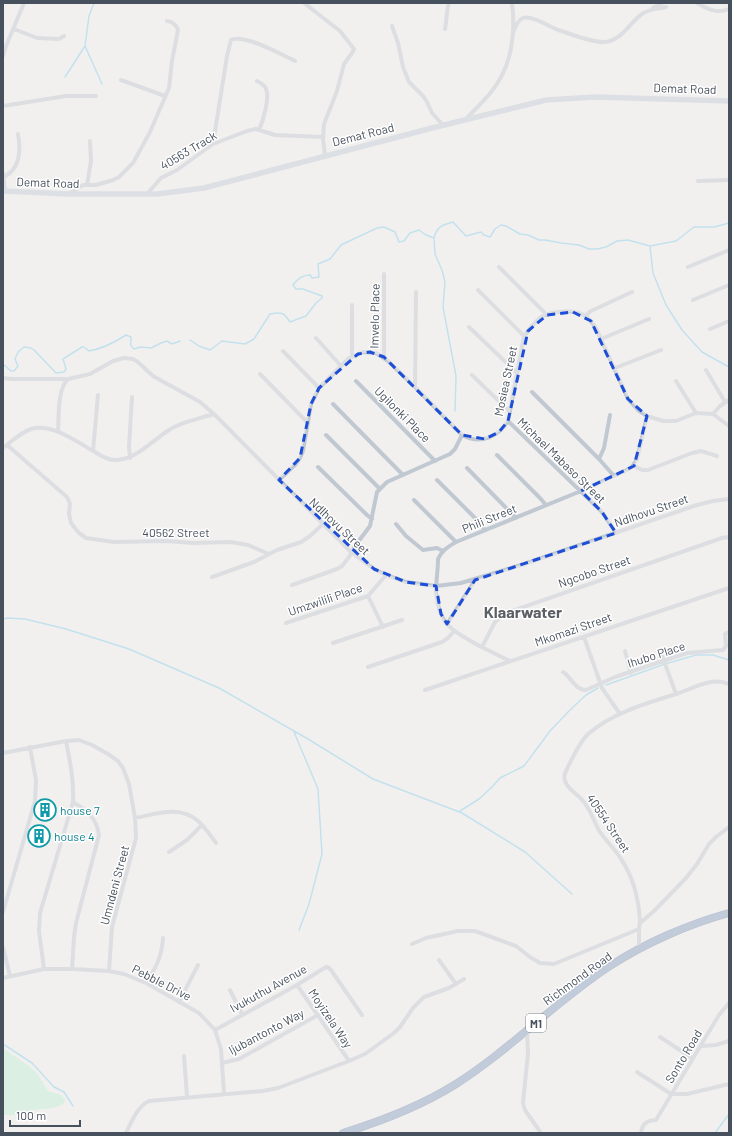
<svg xmlns="http://www.w3.org/2000/svg" width="732" height="1136" font-family="Barlow,sans-serif">
	<style>
		.green { fill: #beefd6 }
		.lines { fill: none; stroke-linecap: round; stroke-linejoin: round }
		.stream { stroke: #8bcfec; stroke-width: 1.5 }
		.highway-casing { stroke: #7288aa; stroke-width: 8 }
		.street { stroke: #c0c8d1; stroke-width: 4 }
		.secondary { stroke: #c2cbd8; stroke-width: 5.5 }
		.highway { stroke: #879dbe; stroke-width: 7 }
		.marked { fill: none; stroke: #1d4ed8; stroke-width: 3; stroke-dasharray: 8 5; stroke-linejoin: round }
		.labels { text-anchor: middle; dominant-baseline: central; stroke-width: 3; stroke-linejoin: round; paint-order: stroke }
		.shield { fill: #fff; stroke: #7e858e; stroke-width: 1 }
		.shield-label { font-size: 11px; font-weight: bold; fill: #47515d }
		.street-label { font-size: 12px; fill: #47515d; stroke: #fff }
		.culture-label { font-size: 12px; fill: #0d838f; stroke: #fff; text-anchor: start }
		.district-label { font-size: 16px; font-weight: bold; fill: #5c5f64; stroke: #fff }
	</style>
	<rect width="100%" height="100%" fill="#f2f0ef"/>
	<path class="green" d="M3 1048 29 1066 37 1073 48 1091 59 1094 65 1099 64 1104 54 1108 32 1110 16 1115H3Z"/>
	<g class="lines">
		<path class="stream" d="M85 46 102 84
			M65 77 85 46 89 16 94 3
			M434 238 435 254 442 270 445 282 443 307 456 376 455 411
			M650 246 653 273 666 305 682 330 702 352 729 367
			M190 340 199 346 210 350 222 341 245 344 254 339 270 314C281 312 284 312 290 322L306 316 316 303 322 298V296L303 289H296L293 285C297 279 303 275 310 275L312 278 319 277 318 264 330 259 341 245 377 228 384 227 395 232 399 242 404 241 410 233 419 230 426 235 434 238C437 226 443 225 453 222L466 236 481 232 484 235 490 237 495 229 501 225 506 226 520 234 528 235 539 240H545L561 243 579 245 589 249H597L606 247 617 241 628 240 650 246 676 241 694 227H714L729 223
			M3 364 11 371H14L18 366 15 359 18 352 24 347 31 348 34 350 56 373 64 372 66 369 63 359 82 347H84L89 351C103 349 115 342 126 335L131 337C132 343 128 344 134 349L140 347 151 348 161 343 167 341 172 344 180 341
			M3 619 7 618 25 619 66 629 129 649 219 688 308 739 373 779 462 813 525 852 572 894
			M606 685 665 664 696 655H713L729 660
			M294 732 318 789 322 854 309 904 299 930
			M460 811 479 799 492 787 500 778 524 766 550 731 569 711 586 695 598 688
			M3 1044 32 1063 54 1087 64 1092 73 1106
			M715 1133 729 1114"/>
		<g class="highway-casing">
			<path id="highway" d="M343 1133C382 1121 421 1106 456 1084 511 1049 556 1001 610 966 645 943 689 924 729 913"/>
		</g>
		<path class="street" d="M304 3 340 31 354 49 352 53 344 64 337 91 324 124 323 138
			M697 3C707 9 717 14 729 9
			M653 8 662 3
			M392 26 398 43 403 67 409 82 423 96 427 102 432 113 443 125
			M14 29 37 38 59 39 64 36
			M445 29C447 20 446 12 449 3
			M513 33C515 27 518 20 523 18 532 15 550 27 558 30 571 34 590 42 603 42 621 42 629 23 642 14 649 9 658 9 666 7
			M3 56 6 46 24 3
			M121 80 165 96
			M257 81C261 83 265 85 266 89 270 98 263 121 259 130
			M3 106 66 96H96
			M466 119C479 105 495 91 503 73 513 53 515 25 512 3
			M213 144 227 56 231 40C243 33 283 55 295 61
			M3 173 5 191
			M4 177C21 168 21 150 18 134
			M698 181 729 180
			M87 185 91 161 90 141
			M68 194 83 185H96L113 180 119 177 133 163 150 132 169 88 172 61 178 30C177 25 171 21 167 21
			M147 194 161 178 177 170 213 144 247 131 256 129 275 135 322 137 323 139 325 155
			M499 267 547 315
			M688 267 729 250
			M478 290 524 336
			M693 300 729 285
			M352 305V356
			M585 316 591 311 632 292
			M469 327 517 373
			M710 329 729 321
			M316 338 341 366
			M601 339 649 319
			M283 351 319 388
			M384 357V274
			M615 368 661 350
			M706 370 725 402
			M260 374 308 423
			M472 375 510 412
			M3 378 11 379H68L90 374 113 361 124 358 133 359 138 362 153 376 200 402 214 414 351 552 374 569 386 575 406 582 436 586 461 583 524 564 697 505 713 501 729 499
			M356 381 435 461
			M676 381 696 413
			M415 387 416 292
			M532 392 599 459 614 476
			M333 404 403 475
			M713 414 720 406 729 400
			M508 421 602 512 616 533
			M58 432C59 418 57 389 68 379
			M326 435 380 489
			M7 445 67 497 70 504 69 514 71 523 79 533 86 538 114 542 166 541 193 543 231 542 248 545 269 554
			M3 448C12 441 20 433 31 429 52 423 77 442 95 452 101 456 109 461 117 460 137 458 150 443 166 432 180 422 198 419 214 414
			M93 451 98 395
			M497 455 540 498 546 505
			M130 458 129 447 132 397
			M599 459 604 448 610 415
			M634 466 642 470H648L692 453 701 451 717 456
			M318 467 367 515 372 519
			M467 468 516 518
			M279 480 296 464 300 458 303 451 311 404 319 388 349 358 363 352 376 353 388 361 415 387 462 435C480 445 498 437 508 421L524 336C529 329 535 322 541 317 553 310 576 309 587 317 591 320 594 325 597 330L628 399 638 410 647 416 663 421H676L696 413 713 414 729 426
			M437 480 477 520 485 530
			M414 500 456 542
			M396 524 406 536 423 550 437 548 443 551
			M212 577 254 562 277 550 301 542 310 536 323 524
			M292 585 337 569 342 566 349 557 355 546 370 526 377 492 387 482 450 454 455 449 462 435
			M368 596 383 627
			M286 623 368 596 386 575
			M447 624 475 580
			M584 637 602 688 620 714
			M333 643 402 620
			M482 647 495 622 506 613 722 538 729 537
			M660 650 676 694
			M625 651 631 673
			M510 661C494 653 458 637 447 624 440 616 437 603 436 593 436 581 438 570 438 559 442 550 448 547 456 542L581 491 631 468 637 459 647 416
			M368 667 442 642 448 638 454 631
			M563 672C571 677 575 690 586 690L615 677 687 653 723 650 726 646 725 634 729 632
			M425 690 729 588
			M3 753 66 741 79 740 92 745 108 754 118 761 123 768 129 784 135 818 136 838 112 927 109 971
			M135 818C156 814 180 805 198 821 205 827 210 835 216 843
			M169 852 187 840 202 825
			M3 912 35 801 36 780 30 747
			M640 923C639 900 634 878 621 859 615 849 606 841 600 832 594 822 591 811 584 802 577 793 561 786 565 773 571 761 578 744 588 734 612 713 647 703 676 694 688 690 699 684 711 682 717 681 723 682 729 684
			M412 944 426 938 458 931H475L516 946 530 957 540 963 554 964 639 929
			M3 947 10 976
			M639 949V929L640 923 654 911 686 878 697 864 709 844 716 837 729 827
			M439 960 456 984
			M44 969 39 931 40 913 73 802C74 781 70 761 66 741
			M72 969 74 937 76 923 99 835C97 818 86 810 73 802
			M3 978 44 969H72L109 971 124 974 146 983 199 1013 215 1030 221 1049 224 1094
			M146 983C156 968 162 956 163 938
			M297 985 349 1061
			M230 990 242 1014
			M179 1002 198 965
			M215 1030 297 985 326 967 329 968 331 970 362 1015
			M527 1031 528 1053 523 1103 525 1110 541 1133
			M660 1037 692 1058
			M701 1046 716 1045 729 1041
			M184 1056 187 1097
			M222 1063 239 1059 318 1015
			M637 1072 671 1094H687L729 1084
			M126 1133C132 1121 137 1107 149 1101L263 1091 278 1088 349 1061 365 1054 394 1033 400 1027 413 1008 424 997 449 988 464 979
			M641 1133C642 1124 647 1120 656 1120L719 1015 729 1003"/>
		<path class="secondary" d="M3 191 67 194H157L204 188 432 128 546 100 595 97 729 101"/>
		<use href="#highway" class="highway"/>
	</g>
	<path d="M0 0H732V1136H0ZM573 312 591 321 628 399 647 416 634 466 581 491 602 512 616 533 475 580 447 624 441 614 436 586 406 582 374 569 279 480 300 458 311 404 319 388 358 354 370 352 384 357 462 435 485 439 499 432 508 421 528 331 547 315Z" fill="#f2f0ef" fill-opacity=".55" fill-rule="evenodd"/>
	<path class="marked" d="M573 312 591 321 628 399 647 416 634 466 581 491 602 512 616 533 475 580 447 624 441 614 436 586 406 582 374 569 279 480 300 458 311 404 319 388 358 354 370 352 384 357 462 435 485 439 499 432 508 421 528 331 547 315Z"/>
	<defs>
		<g id="building-ring" transform="scale(1.15)"><circle r="9.5" fill="#fff" stroke="#0f9aa8" stroke-width="1.5"/><path d="M-4-6H4V6H1V3H-1V6H-4ZM-2.5-4.3h1.7v1.8h-1.7ZM.8-4.3h1.7v1.8H.8ZM-2.5-1h1.7V.8h-1.7ZM.8-1h1.7V.8H.8Z" fill="#0f9aa8"/></g>
	</defs>
	<g fill-rule="evenodd">
		<use href="#building-ring" x="45" y="810"/>
		<use href="#building-ring" x="39" y="836"/>
	</g>
	<g class="labels">
		<rect class="shield" x="526" y="1014" width="20" height="18" rx="3"/>
		<g class="shield-label">
			<text x="536" y="1023">M1</text>
		</g>
		<g class="street-label">
			<text transform="translate(685 88) rotate(2)">Demat Road</text>
			<text transform="translate(363 134) rotate(-14)">Demat Road</text>
			<text transform="translate(188 150) rotate(-31)">40563 Track</text>
			<text transform="translate(48 182) rotate(2)">Demat Road</text>
			<text transform="translate(374 316) rotate(-89)">Imvelo Place</text>
			<text transform="translate(505 381) rotate(-78)">Mosiea Street</text>
			<text transform="translate(403 414) rotate(45)">Ugilonki Place</text>
			<text transform="translate(562 460) rotate(44)">Michael Mabaso Street</text>
			<text transform="translate(651 510) rotate(-19)">Ndlhovu Street</text>
			<text transform="translate(489 518) rotate(-22)">Phili Street</text>
			<text transform="translate(340 526) rotate(43)">Ndlhovu Street</text>
			<text x="176" y="532">40562 Street</text>
			<text transform="translate(594 571) rotate(-19)">Ngcobo Street</text>
			<text transform="translate(325 599) rotate(-19)">Umzwilili Place</text>
			<text transform="translate(573 629) rotate(-19)">Mkomazi Street</text>
			<text transform="translate(656 654) rotate(-18)">Ihubo Place</text>
			<text transform="translate(609 823) rotate(56)">40554 Street</text>
			<text transform="translate(114 885) rotate(-75)">Umndeni Street</text>
			<text transform="translate(577 978) rotate(-36)">Richmond Road</text>
			<text transform="translate(162 982) rotate(27)">Pebble Drive</text>
			<text transform="translate(268 988) rotate(-29)">Ivukuthu Avenue</text>
			<text transform="translate(331 1018) rotate(56)">Moyizela Way</text>
			<text transform="translate(266 1031) rotate(-28)">Ijubantonto Way</text>
			<text transform="translate(683 1056) rotate(-59)">Sonto Road</text>
		</g>
		<g class="culture-label">
			<text x="60" y="810">house 7</text>
			<text x="54" y="836">house 4</text>
		</g>
		<g class="district-label">
			<text x="523" y="611">Klaarwater</text>
		</g>
	</g>
	<rect width="732" height="1136" fill="none" stroke="#47515d" stroke-width="8"/>
	<path d="M10 1120v6h70v-6" fill="none" stroke="#47515d" stroke-width="2"/>
	<text x="16" y="1120" font-size="12" fill="#47515d" stroke="#ffffff" stroke-width="3" paint-order="stroke">100 m</text>
</svg>
